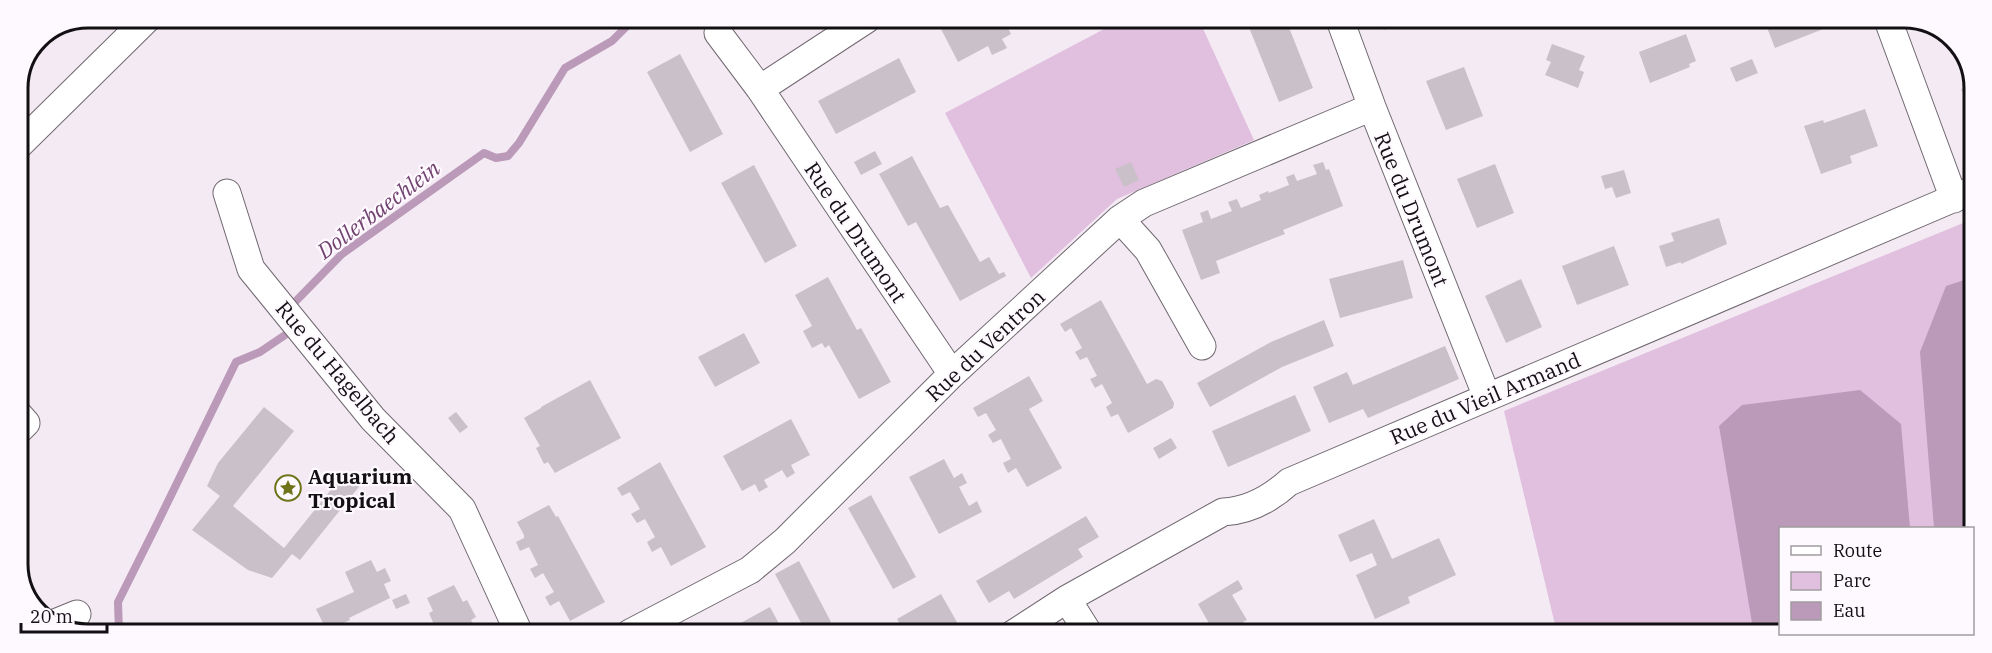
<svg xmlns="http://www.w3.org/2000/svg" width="1992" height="653" font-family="'IBM Plex Serif',serif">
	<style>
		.green { fill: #e1bfdf }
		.water { fill: #bb99b9 }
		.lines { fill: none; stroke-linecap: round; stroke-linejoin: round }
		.stream { stroke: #bb99b9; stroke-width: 8 }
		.building { fill: #c9c0c9 }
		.minor-casing { stroke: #706870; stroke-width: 29 }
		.minor { stroke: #fff; stroke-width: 27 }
		.labels { text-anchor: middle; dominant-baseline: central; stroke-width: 4.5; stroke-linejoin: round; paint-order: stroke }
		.street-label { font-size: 21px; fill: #131013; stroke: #fef9fe }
		.poi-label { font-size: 21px; font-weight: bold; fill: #131013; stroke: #fef9fe; text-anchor: start }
		.water-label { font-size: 22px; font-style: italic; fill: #714370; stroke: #fef9fe }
		.rim { fill: none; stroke: #131013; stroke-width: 3 }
	</style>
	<rect width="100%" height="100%" fill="#f4eaf3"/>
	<path class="green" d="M1104 19H1115L1116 22 1121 19 1199 20 1254 140 1117 199 1031 278 945 113 1108 27Z
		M1973 219 1972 528H1780V634H1909L1553 635 1557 633 1504 411Z"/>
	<path class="water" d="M1973 277 1972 528H1934L1920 352 1946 286Z
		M1860 390 1901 424 1910 528H1780V634H1909L1754 635 1719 426 1742 405Z"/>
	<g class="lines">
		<path class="stream" d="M292 312 293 304 342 254 484 153 496 158 508 156 519 143 565 68 612 41 634 19
			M119 633 118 602 158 522 236 362 260 352 291 331V327"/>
	</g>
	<path class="building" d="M234 18H257L239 28Z
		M960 19H1021L1007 26 1011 34 1002 39 1007 48 992 55 988 46 958 62 941 29Z
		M1246 20H1286L1313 88 1279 102Z
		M1380 20H1409L1384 30Z
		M1764 20H1834L1836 24 1775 48Z
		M1938 30 1957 42V43L1947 48Z
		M1686 34 1696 61 1689 64 1690 67 1650 83 1639 52Z
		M1552 44 1585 56 1579 70 1584 72 1578 88 1545 75 1551 62 1546 60Z
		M680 54 723 134 690 152 647 72Z
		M899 58 916 92 836 134 818 101Z
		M1752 59 1758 73 1736 82 1730 68Z
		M1464 67 1483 116 1446 130 1426 81Z
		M1974 84V119L1961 89Z
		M1865 109 1878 146 1850 156 1852 163 1821 174 1804 126 1823 120 1824 123Z
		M875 151 882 164 861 175 854 162Z
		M912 156 940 208 948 205 980 262 989 257 999 274 1004 272 1006 276 960 301 916 222 908 226 879 174Z
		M1131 162 1139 180 1124 187 1115 169Z
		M1323 162 1326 170 1329 169 1343 206 1283 230 1285 234 1216 261 1220 273 1201 280 1182 230 1203 222 1200 213 1208 210 1211 219 1232 211 1228 202 1237 199 1241 208 1261 200 1259 195 1268 191 1269 193 1289 185 1286 177 1294 174 1297 181 1317 174 1313 165Z
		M1495 164 1514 213 1477 228 1457 179Z
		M754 165 797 246 765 263 721 183Z
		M1624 170 1631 193 1616 198 1612 187 1605 189 1601 176Z
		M1719 218 1727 244 1681 264V262L1666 267 1659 246 1674 241 1671 233Z
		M1614 246 1629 285 1577 305 1562 266Z
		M1403 260 1413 298 1340 318 1329 279Z
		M828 277 857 330 861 328 891 382 859 399 829 345 825 348 822 343 812 348 803 331 812 326 795 295Z
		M1521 279 1542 327 1506 343 1485 296Z
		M1101 300 1147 384 1156 379 1162 381 1174 403 1173 408 1128 433 1118 414 1111 417 1106 407 1112 403 1102 384 1095 388 1090 379 1097 376 1087 357 1080 360 1075 352 1082 348 1071 328 1065 332 1060 324Z
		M1324 320 1334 346 1282 367 1210 407 1197 383 1271 342Z
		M744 333 760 363 715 387 698 357Z
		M1445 346 1459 379 1368 418 1363 409 1329 423 1313 387 1347 372 1353 385Z
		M1029 376 1043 401 1029 409 1062 468 1027 487 1016 468 1008 473 1003 463 1011 459 1001 439 993 443 988 435 996 430 986 413 978 417 973 408Z
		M590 380 621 438 555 473 548 462 544 464 536 448 540 446 524 418 541 408V407Z
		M1295 395 1311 431 1228 467 1212 431Z
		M264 407 294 431 233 506 284 548 346 471 362 483 300 560 292 554 272 578 248 570 192 530 220 496 207 486 218 463Z
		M456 412 468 427 460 433 448 418Z
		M791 419 810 455 791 465 795 473 787 478 782 470 764 480 768 487 759 492 755 484 742 491 723 456Z
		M1171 438 1177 448 1159 459 1153 448Z
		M944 459 954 478 962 473 967 483 959 487 969 506 977 501 982 512 939 534 909 477Z
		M660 462 706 547 671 566 661 547 652 552 647 542 655 537 645 519 637 523 631 514 640 509 630 492 622 496 617 488Z
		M871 495 916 577 893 589 848 508Z
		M549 505 556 517 558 516 605 602 570 621 559 601 550 606 545 597 554 592 543 573 535 578 530 569 538 565 529 547 520 551 516 542 524 538V535L517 522Z
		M1086 516 1099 537 1078 549 1083 557 1014 599 1009 591 989 603 976 581Z
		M1374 519 1392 559 1439 538 1456 575 1408 597 1410 603 1375 619 1356 575 1377 565 1372 553 1350 562 1338 535Z
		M371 560 377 572 385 568 391 581 384 584 390 598 349 618 350 620 327 631 316 609 354 592 345 572Z
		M799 561 831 622 810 634H807L775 574Z
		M1238 580 1243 589 1232 595 1247 620 1243 622 1251 634H1215L1198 604Z
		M454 585 463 602 467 600 476 617 471 620 477 633H422L435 627 429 613 433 611 427 598Z
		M406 594 410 603 396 609 392 600Z
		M941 594 962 631 958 634H905L897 619Z
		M770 607 784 633H727L726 631Z"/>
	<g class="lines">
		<g class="minor-casing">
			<path id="minor" d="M867 19 760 89 952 374
				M1340 20 1372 107 1487 397
				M1888 20 1954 199
				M718 33 760 89
				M18 146 148 18
				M227 193 251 269 373 419 462 509 519 633
				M1120 219 1148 250 1202 346
				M18 414 26 423 18 431
				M1067 599 1089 634
				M55 623 77 614
				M630 633 750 570 785 541 952 374 1120 219 1144 203 1372 107
				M1013 634 1067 599 1223 512C1249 511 1270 499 1289 482L1973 190"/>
		</g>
		<use href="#minor" class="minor"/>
	</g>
	<defs>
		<g id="sight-ring" transform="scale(1.35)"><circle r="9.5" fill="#fef9fe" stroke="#6f7319" stroke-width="1.5"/><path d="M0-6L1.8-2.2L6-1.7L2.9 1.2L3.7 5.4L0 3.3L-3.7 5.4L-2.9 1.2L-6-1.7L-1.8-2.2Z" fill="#6f7319"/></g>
	</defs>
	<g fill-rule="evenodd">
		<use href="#sight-ring" x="288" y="488"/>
	</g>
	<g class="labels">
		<g class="street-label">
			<text transform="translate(1412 209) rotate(68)">Rue du Drumont</text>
			<text transform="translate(856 232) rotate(56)">Rue du Drumont</text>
			<text transform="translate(985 345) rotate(-43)">Rue du Ventron</text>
			<text transform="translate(338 372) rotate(50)">Rue du Hagelbach</text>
			<text transform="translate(1485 398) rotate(-23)">Rue du Vieil Armand</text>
		</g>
		<g class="poi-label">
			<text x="308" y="476">Aquarium<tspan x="308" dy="24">Tropical</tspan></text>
		</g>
		<g class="water-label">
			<text transform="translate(378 209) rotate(-37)">Dollerbaechlein</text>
		</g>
	</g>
	<path d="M0 0H1992V653H0ZM88 28H1904A60 60 0 0 1 1964 88V564A60 60 0 0 1 1904 624H88A60 60 0 0 1 28 564V88A60 60 0 0 1 88 28Z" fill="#fef9fe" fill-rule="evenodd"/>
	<path class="rim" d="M88 28H1904A60 60 0 0 1 1964 88V564A60 60 0 0 1 1904 624H88A60 60 0 0 1 28 564V88A60 60 0 0 1 88 28Z"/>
	<rect x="1779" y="527" width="195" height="108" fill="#fef9fe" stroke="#a09ca0" stroke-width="1.5"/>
	<rect x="1791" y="546" width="30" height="9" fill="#ffffff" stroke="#a09ca0" stroke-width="1.5"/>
	<text x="1833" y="557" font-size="18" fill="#131013">Route</text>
	<rect x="1791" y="572" width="30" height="18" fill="#e1bfdf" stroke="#a09ca0" stroke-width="1.5"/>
	<text x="1833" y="587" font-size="18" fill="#131013">Parc</text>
	<rect x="1791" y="602" width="30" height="18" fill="#bb99b9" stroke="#a09ca0" stroke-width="1.5"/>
	<text x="1833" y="617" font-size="18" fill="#131013">Eau</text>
	<path d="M21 623v9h86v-9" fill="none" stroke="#131013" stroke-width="3"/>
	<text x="30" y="623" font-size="18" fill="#131013" stroke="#fef9fe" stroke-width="4.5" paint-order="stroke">20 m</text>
</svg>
